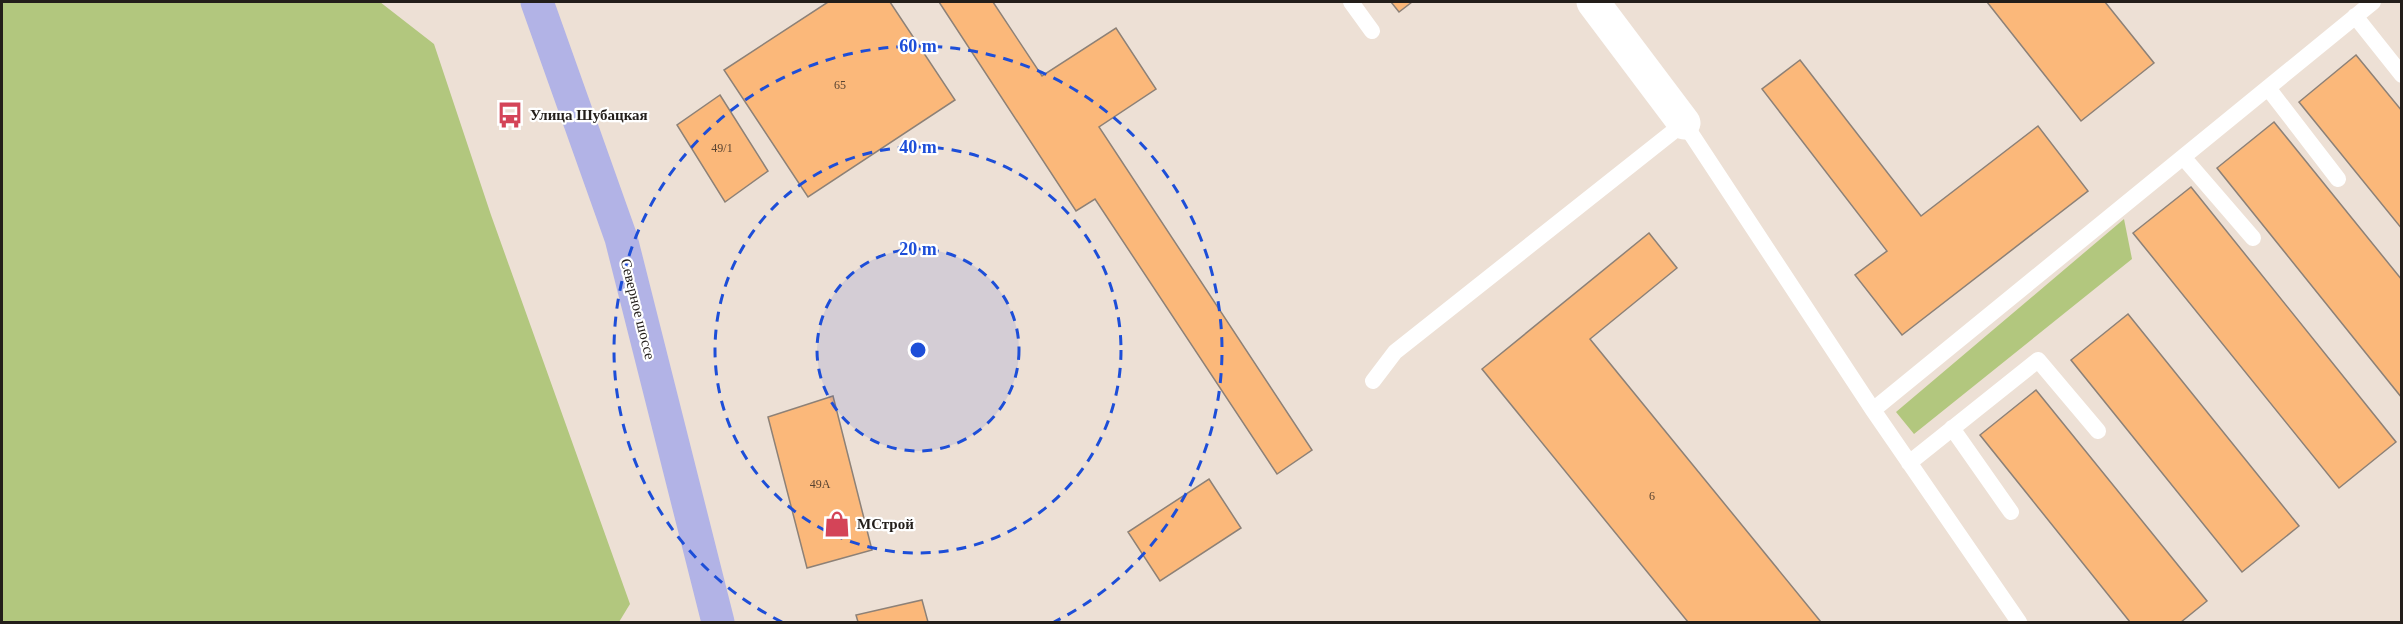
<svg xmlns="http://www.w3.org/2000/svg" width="2403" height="624" font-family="'Times New Roman',serif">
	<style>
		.green { fill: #b2c77e }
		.building { fill: #fbb87a; stroke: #8d8177; stroke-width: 1.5 }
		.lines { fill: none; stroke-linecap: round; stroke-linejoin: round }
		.service { stroke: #fff; stroke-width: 16 }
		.minor { stroke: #fff; stroke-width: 33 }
		.primary { stroke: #b2b3e6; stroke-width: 33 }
		.ring { fill: none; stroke: #1d4ed8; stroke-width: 3; stroke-dasharray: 10 8 }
		.labels { text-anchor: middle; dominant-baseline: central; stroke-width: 4.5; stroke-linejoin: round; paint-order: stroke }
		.number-label { font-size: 12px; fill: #594432 }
		.poi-label { font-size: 15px; font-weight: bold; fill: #231e1a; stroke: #fff; text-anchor: start }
		.street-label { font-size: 15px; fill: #231e1a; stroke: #fff }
		.centre { fill: #1d4ed8; stroke: #fff; stroke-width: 3 }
		.ring-label { font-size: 18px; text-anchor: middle; font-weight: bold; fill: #1d4ed8; stroke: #fff; stroke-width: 4.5; stroke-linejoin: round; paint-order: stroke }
	</style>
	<rect width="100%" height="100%" fill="#ede0d5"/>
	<path class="green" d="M2 2H380L434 44 491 215 630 604 619 622H2Z
		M2124 219 2132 259 1914 434 1896 412Z"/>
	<path class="building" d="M828 2H890L955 100 808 197 724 70Z
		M939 2H993L1042 76 1116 28 1156 89 1099 127 1312 450 1277 474 1095 199 1076 211Z
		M1391 2H1412L1399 12Z
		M1987 2H2105L2154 63 2081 121Z
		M2356 55 2402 111V229L2299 102Z
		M1800 60 1921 216 2038 126 2088 191 1902 335 1855 275 1887 251 1762 89Z
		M720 95 768 171 725 202 677 125Z
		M2274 122 2402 280V398L2217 168Z
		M2191 187 2396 442 2339 488 2133 233Z
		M1649 233 1677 268 1590 339 1821 622H1688L1482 369Z
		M2128 314 2299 526 2242 572 2071 360Z
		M2036 390 2207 601 2181 622H2130L1980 435Z
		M833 396 872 550 807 568 768 417Z
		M1209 479 1241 528 1160 581 1128 532Z
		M922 600 928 622H858L856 615Z"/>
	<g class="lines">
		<path class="service" d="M1351 2 1372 31
			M2355 16 2402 75
			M2268 88 2338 179
			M2183 157 2253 238
			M1373 381 1395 352 1684 123 1873 410 2019 622
			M1873 410 2373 2
			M1952 428 2011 512
			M1909 463 2038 360 2098 431"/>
		<path class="minor" d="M1593 2 1684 123"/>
		<path class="primary" d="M537 2 621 238 718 622"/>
	</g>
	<circle cx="918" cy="350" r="101" fill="#1d4ed8" fill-opacity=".12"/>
	<g class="ring">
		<circle cx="918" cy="350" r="101"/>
		<circle cx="918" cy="350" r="203"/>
		<path d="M782 622A304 304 0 1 1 1054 622"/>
	</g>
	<defs>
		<g id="bus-bare" transform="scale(2.07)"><path d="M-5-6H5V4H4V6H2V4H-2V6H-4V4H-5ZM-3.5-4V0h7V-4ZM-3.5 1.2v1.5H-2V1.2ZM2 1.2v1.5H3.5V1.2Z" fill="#d44458" stroke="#fff" stroke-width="2.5" paint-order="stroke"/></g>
		<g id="shop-bare" transform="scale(2.07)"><path d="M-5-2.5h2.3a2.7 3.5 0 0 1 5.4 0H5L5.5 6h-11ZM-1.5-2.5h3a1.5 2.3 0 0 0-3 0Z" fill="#d44458" stroke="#fff" stroke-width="2.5" paint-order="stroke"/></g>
	</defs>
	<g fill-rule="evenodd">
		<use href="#bus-bare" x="510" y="115"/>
		<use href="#shop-bare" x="837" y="524"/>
	</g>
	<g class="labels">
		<g class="number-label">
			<text x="840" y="85">65</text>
			<text x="722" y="148">49/1</text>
			<text x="820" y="484">49А</text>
			<text x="1652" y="496">6</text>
		</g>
		<g class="poi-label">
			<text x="530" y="115">Улица Шубацкая</text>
			<text x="857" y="524">МСтрой</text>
		</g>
		<g class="street-label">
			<text transform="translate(638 309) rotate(76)">Северное шоссе</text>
		</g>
	</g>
	<circle cx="918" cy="350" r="9" class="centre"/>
	<g class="ring-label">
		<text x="918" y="52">60 m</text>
		<text x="918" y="153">40 m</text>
		<text x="918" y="255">20 m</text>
	</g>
	<rect width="2403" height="624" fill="none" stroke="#231e1a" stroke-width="6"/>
</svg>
